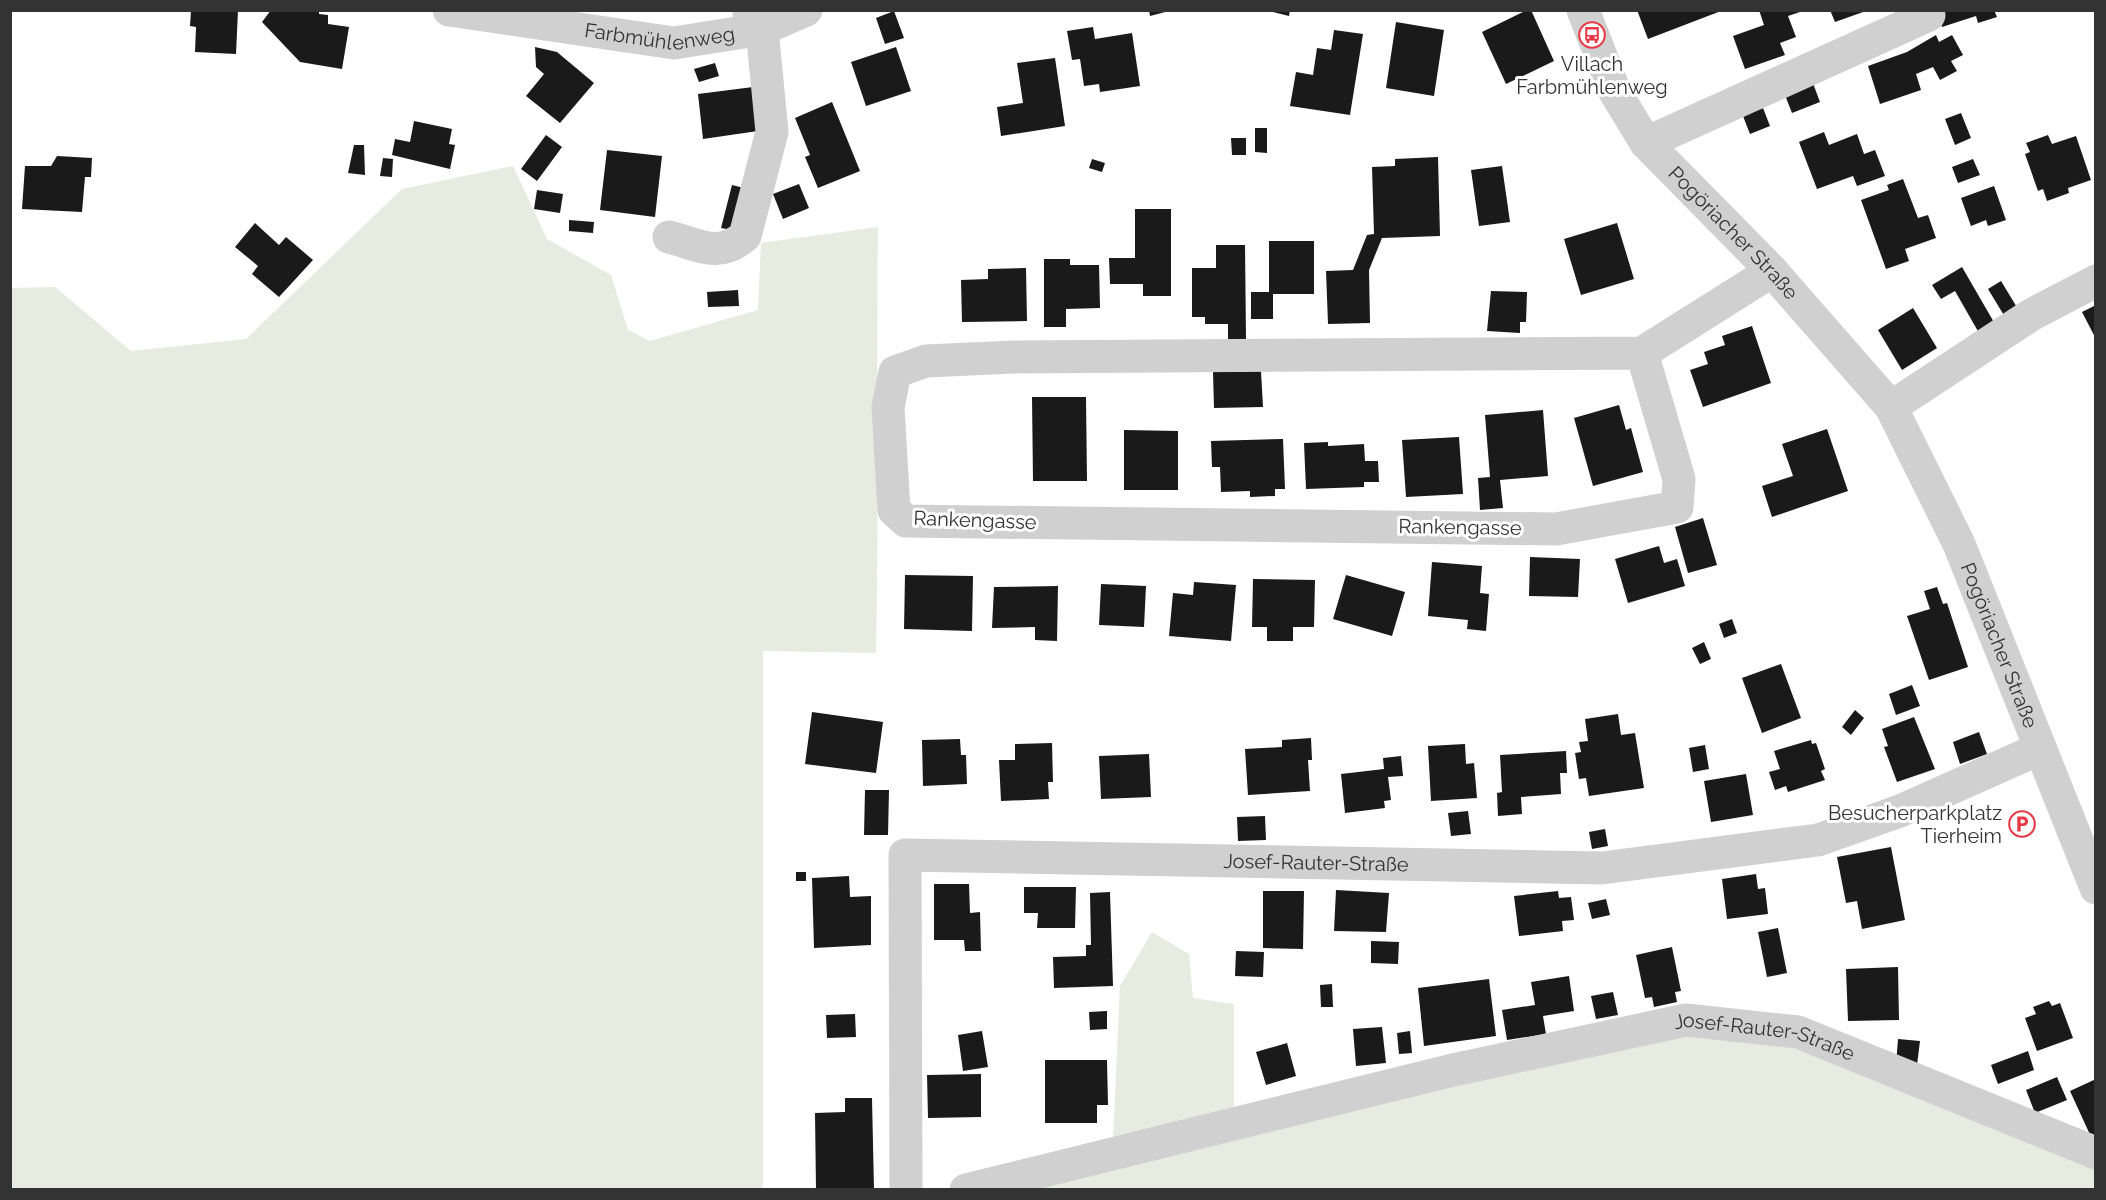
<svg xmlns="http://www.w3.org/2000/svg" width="2106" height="1200" font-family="Raleway,sans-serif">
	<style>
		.green { fill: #e6ecdf }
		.building { fill: #1a1a1a }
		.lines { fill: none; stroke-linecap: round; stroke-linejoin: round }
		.minor { stroke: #d0d0d0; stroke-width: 33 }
		.labels { text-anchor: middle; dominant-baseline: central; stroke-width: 6; stroke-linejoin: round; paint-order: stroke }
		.street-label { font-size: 20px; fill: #333; stroke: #fff }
		.poi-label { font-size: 20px; fill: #333; stroke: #fff }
	</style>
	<rect width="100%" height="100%" fill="#fff"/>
	<path class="green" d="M513 166 547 239 611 275 628 330 650 341 758 310 761 243 878 227C876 369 879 511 876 653L763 651V1189H11L10 288 55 287 131 351 246 339 402 189Z
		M1152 932 1189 954 1193 998 1234 1004V1132L1686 1024 1805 1051 2096 1170 2095 1190H1008L1112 1162 1120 986Z"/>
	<path class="building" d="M191 10H238L236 54 195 52 196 27 190 26Z
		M271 10H319V14L328 15V24L349 27 342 69 300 62 262 22Z
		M1149 10H1169V11L1150 16Z
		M1265 10H1290L1289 16Z
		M1527 10H1531L1554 61 1506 84 1482 32Z
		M1637 10H1721V11L1648 39Z
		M1759 10 1803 11 1788 16 1796 37 1780 43 1785 55 1745 69 1733 36 1764 25Z
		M1830 10H1866V11L1835 22Z
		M1936 10H1994L1997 17 1978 23 1976 16 1942 27Z
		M894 11 904 38 885 44 876 18Z
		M1396 22 1444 30 1434 96 1386 88Z
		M1093 27 1095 39 1132 33 1140 86 1100 92 1099 84 1084 86 1080 59 1072 60 1067 31Z
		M1334 30 1363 34 1350 115 1290 106 1296 72 1313 75 1317 48 1331 50Z
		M1936 35 1939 42 1952 35 1963 55 1951 61 1957 71 1940 80 1933 67 1916 74 1921 90 1880 104 1868 66 1907 52Z
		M535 47 557 52 594 83 560 123 526 96 544 74 536 67Z
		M896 47 911 91 866 106 851 62Z
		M1055 58 1065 126 1001 136 997 107 1023 103 1017 63Z
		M715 63 719 76 699 82 694 69Z
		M1811 78 1820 102 1792 113 1783 90Z
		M753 87 758 131 703 139 698 94Z
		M832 102 860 171 818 188 805 157 810 155 795 118Z
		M1763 108 1770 126 1750 134 1743 116Z
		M1961 113 1971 138 1955 145 1945 119Z
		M414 121 452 129 449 144 455 145 450 169 392 155 395 139 410 142Z
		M1255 128H1267V153L1255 152Z
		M1824 132 1829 145 1857 134 1864 154 1875 150 1885 176 1857 186 1853 176 1817 189 1799 142Z
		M546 135 562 147 537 181 521 169Z
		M2048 135 2052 144 2076 136 2091 180 2068 188 2069 193 2047 201 2043 189 2038 191 2025 154 2030 152 2026 143Z
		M1231 138H1246V155H1232Z
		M354 145H364L365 175 348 173Z
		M607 150 662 156 655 217 600 210Z
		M57 156 92 158 91 177H85L82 212 22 209 25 166H51Z
		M1438 157 1440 236 1382 238 1369 270 1370 323 1328 324 1326 271 1353 270 1367 235 1374 234 1372 167 1395 166V159Z
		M383 158 393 159 392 177 380 176Z
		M1092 159 1105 163 1102 172 1089 168Z
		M1973 159 1980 175 1958 183 1952 167Z
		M1502 166 1510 222 1479 226 1471 170Z
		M1903 179 1918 218 1928 215 1936 238 1905 249 1909 261 1886 269 1861 200 1889 190 1887 185Z
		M799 184 809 208 783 219 773 194Z
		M732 185 744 188 737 231 721 228Z
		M1994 186 2006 220 1988 226 1986 220 1971 226 1961 198Z
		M537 190 563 194 560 213 534 209Z
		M1135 209H1171V296H1143V284H1110L1109 258H1135Z
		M569 220 594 222 593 233 569 231Z
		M255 223 279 245 286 237 313 260 279 297 252 274 258 266 235 247Z
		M1617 223 1634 279 1581 295 1564 239Z
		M1269 241H1314V294H1273V319H1251V292H1269Z
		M1216 245H1245L1246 339H1228V324H1205V317H1192V268H1216Z
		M1044 259H1070V265H1099L1100 308 1066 309V327H1044Z
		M1962 267 1995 324 1979 333 1955 291 1941 299 1932 285Z
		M1026 268 1027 321 962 322 961 280 988 279V269Z
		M2001 281 2018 309 2005 317 1988 289Z
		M738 290 739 306 708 307 707 292Z
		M1491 291 1527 292 1526 322H1520V333L1487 331Z
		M2096 305V339L2082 312Z
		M1913 308 1937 348 1902 370 1878 330Z
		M1752 326 1771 383 1703 407 1690 370 1708 364 1704 352 1725 345 1722 336Z
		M1261 371 1263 407 1214 408 1213 372Z
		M1032 397H1086L1087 481H1033Z
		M1619 405 1626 430 1631 428 1643 472 1593 486 1574 418Z
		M1543 410 1548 476 1500 480 1503 508 1480 510 1478 478 1490 477 1485 415Z
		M1827 429 1848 491 1772 517 1762 486 1793 476 1782 444Z
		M1124 430 1178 431V490H1124Z
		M1459 437 1463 494 1406 497 1402 440Z
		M1283 439 1285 489H1275V496L1250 497V491L1221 492 1220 467H1212L1211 441Z
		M1328 442V446L1364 444 1365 461H1378L1379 482H1364V487L1306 489 1304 443Z
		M1703 518 1717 565 1688 573 1675 527Z
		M1659 546 1664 563 1677 559 1685 586 1628 603 1615 559Z
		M1530 557 1580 559 1578 597 1529 596Z
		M1432 562 1482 566 1480 593 1489 594 1486 631 1467 629 1468 620 1428 616Z
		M905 575 973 576 972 631 904 629Z
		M1346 575 1405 592 1392 636 1333 619Z
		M1253 579 1315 580 1314 627H1293V641H1267V627H1252Z
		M1194 582 1236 585 1231 641 1169 636 1173 593 1193 595Z
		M1101 584 1146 586 1144 627 1099 625Z
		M1058 586 1057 641 1035 640V627L992 628 994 587Z
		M1937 587 1943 604 1947 603 1968 667 1929 680 1907 616 1930 609 1924 591Z
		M1732 619 1737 633 1724 638 1719 624Z
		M1704 642 1711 659 1700 664 1692 648Z
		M1781 664 1801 718 1762 733 1742 678Z
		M1912 685 1920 706 1896 715 1889 694Z
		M1855 710 1864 718 1851 735 1842 727Z
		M812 712 883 722 876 773 805 764Z
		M1618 714 1621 735 1635 733 1644 788 1589 796 1586 778 1579 779 1575 753 1581 752 1579 742 1588 741 1585 719Z
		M1914 717 1935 769 1897 782 1884 747 1888 746 1882 729Z
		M1979 732 1987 754 1960 764 1953 742Z
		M1311 738 1312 760H1308L1310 791 1248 795 1245 749 1282 747V740Z
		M960 739 961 755H966L967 784 923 786 922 740Z
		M1811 740 1812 744 1816 743 1825 769 1821 771 1825 780 1788 792 1786 786 1775 790 1769 772 1780 769 1774 751Z
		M1052 743 1053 782H1048L1049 799 1001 801 999 760H1015V744Z
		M1465 744 1466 764 1474 763 1477 798 1431 801 1428 746Z
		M1705 745 1709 769 1693 772 1689 748Z
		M1566 751 1567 773H1560L1561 794 1521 797 1522 814 1498 816 1497 793 1502 792 1500 755Z
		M1149 754 1151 797 1101 799 1099 756Z
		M1401 756 1403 776 1388 777 1391 800 1384 801 1385 808 1345 813 1341 774 1384 769 1383 758Z
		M1746 774 1753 815 1711 822 1704 781Z
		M865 790H889L888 835H864Z
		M1468 811 1471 834 1451 836 1448 813Z
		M1265 816 1266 840 1238 841 1237 817Z
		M1605 829 1608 846 1592 849 1589 832Z
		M1891 847 1905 920 1862 929 1857 901 1846 903 1837 857Z
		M796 872H806V881H796Z
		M1756 874 1758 889 1765 888 1768 914 1727 919 1722 879Z
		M849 876 850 897 871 896V945L814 948 812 878Z
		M934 884H969L970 913 980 912 981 951H965L964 940H934Z
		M1024 887H1076L1075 928H1037L1038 913H1024Z
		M1336 890 1389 893 1386 932 1334 931Z
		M1263 891H1304L1303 949 1263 948Z
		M1558 891 1559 898 1571 897 1574 920 1562 921 1563 931 1519 936 1514 896Z
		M1110 892 1113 986 1054 988 1053 957 1086 956V945H1091L1090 893Z
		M1606 899 1610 915 1592 919 1588 903Z
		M1778 928 1787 973 1767 977 1758 932Z
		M1371 941 1399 942 1398 964 1371 963Z
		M1672 947 1681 991 1675 992 1677 1002 1654 1007 1652 997 1645 998 1636 955Z
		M1236 951 1264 952 1263 977 1235 976Z
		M1898 967 1899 1020 1848 1021 1846 969Z
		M1569 976 1574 1011 1543 1016 1546 1034 1507 1040 1502 1010 1535 1005 1531 982Z
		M1489 979 1496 1036 1424 1046 1418 988Z
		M1332 984 1333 1007H1321L1320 985Z
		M1613 992 1618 1015 1596 1019 1591 996Z
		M2049 1001 2052 1006 2060 1003 2073 1038 2037 1051 2025 1018 2036 1014 2033 1007Z
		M1107 1011V1029L1090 1030 1089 1012Z
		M855 1014 856 1037 827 1038 826 1015Z
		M1382 1027 1386 1063 1356 1066 1353 1029Z
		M982 1031 988 1067 963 1071 958 1035Z
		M1410 1031 1412 1053 1399 1054 1397 1033Z
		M1898 1039 1920 1041 1917 1065 1896 1064Z
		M1287 1043 1296 1076 1266 1085 1256 1052Z
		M2028 1051 2034 1070 1998 1084 1991 1065Z
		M1045 1060H1107L1108 1105H1097V1123H1045Z
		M981 1074V1117L928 1118 927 1075Z
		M2057 1077 2067 1100 2035 1113 2026 1090Z
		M2096 1079V1137L2092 1139 2070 1091Z
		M845 1098H872L874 1190H816L815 1113 845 1112Z"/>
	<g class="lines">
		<g class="minor">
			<path id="s1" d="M449 10 674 43 762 29 806 10"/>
			<path id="s2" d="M1583 10 1615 92 1646 143 1772 271 1891 407 1959 544 2096 888"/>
			<path d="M1646 143 1929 15"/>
			<path d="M669 237C700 245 718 259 745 236L772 132 762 29 749 14"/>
			<path d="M1642 353 1679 479 1677 507 1556 529 906 521 894 510 888 407 895 372 926 361 1014 357 1642 353 1772 271"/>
			<path d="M1891 407 2031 315 2096 281"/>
			<path id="s3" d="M906 1190 905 855 1602 868 1818 840 1900 811 2039 749"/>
			<path id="s4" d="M966 1190 1453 1070 1686 1020 1798 1032 2096 1153"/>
		</g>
	</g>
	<defs>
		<g id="bus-ring" transform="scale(1.35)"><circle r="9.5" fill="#fff" stroke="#e63946" stroke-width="1.5"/><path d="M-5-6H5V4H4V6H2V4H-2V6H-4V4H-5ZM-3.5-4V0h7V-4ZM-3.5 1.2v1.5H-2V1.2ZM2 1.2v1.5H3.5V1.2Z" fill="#e63946"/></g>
		<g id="parking-ring" transform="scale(1.35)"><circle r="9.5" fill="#fff" stroke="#e63946" stroke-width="1.5"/><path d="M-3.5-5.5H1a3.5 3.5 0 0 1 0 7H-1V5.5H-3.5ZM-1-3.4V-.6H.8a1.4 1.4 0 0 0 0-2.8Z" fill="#e63946"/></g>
	</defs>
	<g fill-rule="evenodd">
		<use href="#bus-ring" x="1592" y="35"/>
		<use href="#parking-ring" x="2022" y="824"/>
	</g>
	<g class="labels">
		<g class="street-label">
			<text stroke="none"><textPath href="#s1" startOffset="213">Farbmühlenweg</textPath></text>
			<text stroke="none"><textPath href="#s2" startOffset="273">Pogöriacher Straße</textPath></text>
			<text transform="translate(975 520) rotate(2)">Rankengasse</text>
			<text transform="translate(1460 527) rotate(1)">Rankengasse</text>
			<text stroke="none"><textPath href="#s2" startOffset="770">Pogöriacher Straße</textPath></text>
			<text stroke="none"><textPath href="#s3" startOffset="746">Josef-Rauter-Straße</textPath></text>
			<text stroke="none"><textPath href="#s4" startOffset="820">Josef-Rauter-Straße</textPath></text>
		</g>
		<g class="poi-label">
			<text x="1592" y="64">Villach<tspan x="1592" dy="23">Farbmühlenweg</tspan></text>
			<text x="2002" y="813" text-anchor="end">Besucherparkplatz<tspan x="2002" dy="23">Tierheim</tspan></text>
		</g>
	</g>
	<rect width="2106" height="1200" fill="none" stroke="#333333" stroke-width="24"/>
</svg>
